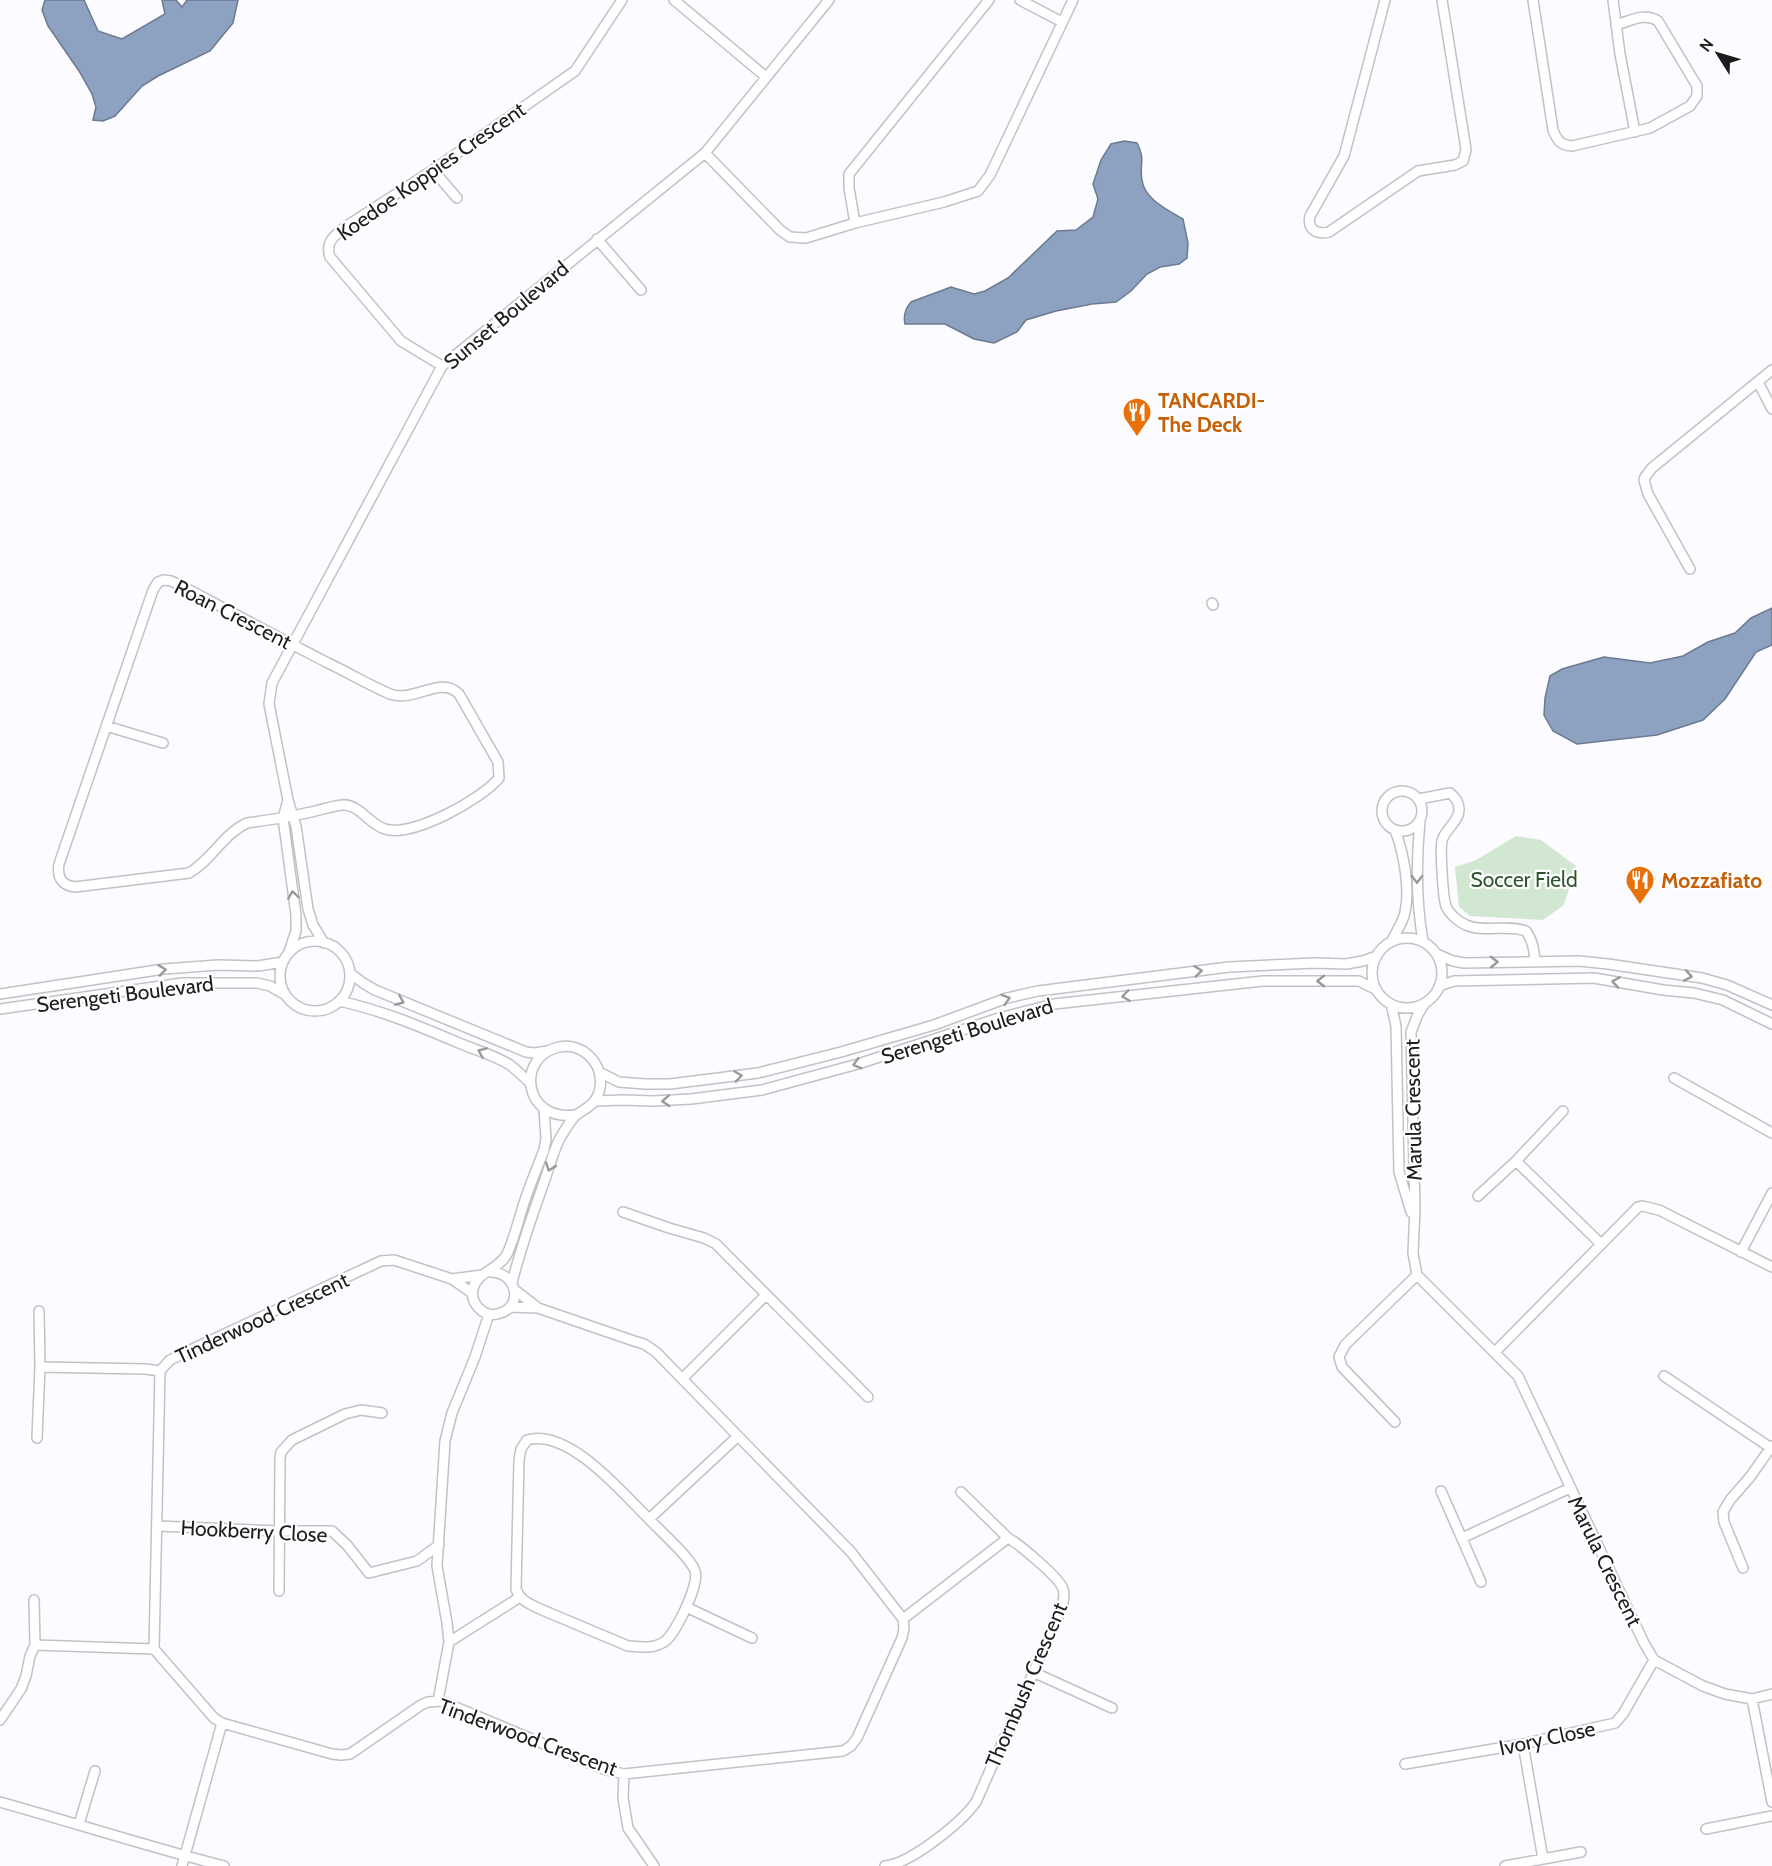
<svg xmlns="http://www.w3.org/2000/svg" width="1772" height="1866" font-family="Cabin,sans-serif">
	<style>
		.green { fill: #d2e7d1 }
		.water { fill: #8da2c1; stroke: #6b7a90; stroke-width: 1.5 }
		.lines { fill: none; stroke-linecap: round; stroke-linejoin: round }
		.minor-casing { stroke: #c2c1c5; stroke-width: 12 }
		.minor { stroke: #fff; stroke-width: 9 }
		.oneway { stroke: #99999a }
		.labels { text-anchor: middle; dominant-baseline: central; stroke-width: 4.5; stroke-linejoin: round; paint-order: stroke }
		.street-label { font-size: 21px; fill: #1d1c1e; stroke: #fff }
		.food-label { font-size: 21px; font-weight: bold; fill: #c56008; stroke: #fff; text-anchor: start }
		.park-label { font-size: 21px; fill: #2c562d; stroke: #fff }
	</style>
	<rect width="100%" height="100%" fill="#fcfbff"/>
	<path class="green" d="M1516 836 1541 840 1576 866 1564 905 1543 920 1470 916 1459 907 1455 867 1476 860Z"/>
	<path class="water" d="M45 0H84L98 31 122 39 165 14 162 0H176L182 7 187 0H238L233 23 210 51 158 76 142 86 115 116 103 121 93 120 96 107 92 94 79 71 48 26 42 10Z
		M1124 141 1137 143C1146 160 1139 164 1142 180 1144 199 1168 210 1183 219L1188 243 1187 258 1179 264 1160 267 1147 274 1131 291 1116 302 1092 304 1056 311 1026 320 1017 332 994 343 974 339 945 324H905C903 315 905 309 911 302L951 287 974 294 985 291 1008 278 1057 231 1076 230 1093 217 1098 199 1093 184 1101 160 1111 144Z
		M1772 608V645L1756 652 1725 699 1703 720 1657 735 1577 744 1553 731 1544 715 1545 698 1550 676 1562 669 1604 657 1650 663 1683 656 1708 642 1735 633 1751 618Z"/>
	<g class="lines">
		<g class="minor-casing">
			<path id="minor" d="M674 0 766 77
				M1020 0 1062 22
				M1385 0 1344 156 1310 216C1307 229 1316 235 1329 232L1418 171 1455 165 1463 161 1466 150 1465 143 1442 0
				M1533 0 1553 130C1557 140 1560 145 1572 146L1650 128 1690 106 1697 96V86L1658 21C1645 12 1630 21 1616 25
				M1613 0 1620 54 1635 132
				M705 153 780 230 790 237 806 238 855 223 944 202 978 191 990 175 1073 0
				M433 170 457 198
				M855 223 849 188V174L989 0
				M597 239 641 290
				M442 366 401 341 330 257C325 242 334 236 345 227L433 170 575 71 622 0
				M1758 382 1772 409
				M1690 569 1648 494 1644 480 1645 477 1652 468 1772 370
				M164 580 171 581 182 586C231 612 279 638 328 663 349 673 369 685 390 694 414 703 441 675 459 694L498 762 499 778C482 799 412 838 385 829 370 825 358 803 342 805 332 806 321 810 311 812 290 817 268 820 247 823 223 834 211 861 189 873L75 887C61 885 57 877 59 864L153 590 158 582Z
				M1212 603 1213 605
				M106 726 163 743
				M1382 811a20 20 0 1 1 40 0a20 20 0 1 1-40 0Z
				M1419 799 1450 793C1455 797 1459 803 1459 809 1460 821 1444 830 1442 841 1440 850 1443 898 1446 906 1449 914 1459 922 1466 925 1483 933 1508 924 1526 931 1533 941 1534 950 1535 962
				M288 800 283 818 296 915V931L289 952
				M1420 821C1416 861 1416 901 1423 941
				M1372 973a35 35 0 1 1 70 0a35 35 0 1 1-70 0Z
				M280 976a35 35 0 1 1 70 0a35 35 0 1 1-70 0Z
				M1391 942C1395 934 1401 925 1404 916 1411 891 1404 854 1395 830
				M324 943 313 925 308 909 296 826 288 800 269 704 272 683 442 366 705 153 829 0
				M1437 954 1453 961 1464 963 1579 961 1608 964 1702 978 1727 985 1772 1005
				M350 973 363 983 375 990 526 1052 534 1053 548 1051
				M1439 986 1454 981 1594 978 1663 990 1694 993 1723 1000 1772 1024
				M0 994 164 969 218 965 258 966 283 962
				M339 1001C381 1010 419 1026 459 1043 475 1050 495 1055 510 1065 518 1071 524 1077 531 1084
				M1425 1003 1418 1014 1411 1032 1415 1210 1413 1253 1417 1275 1518 1376 1644 1643 1654 1660 1703 1686 1725 1694 1752 1699 1772 1694
				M1391 1004 1396 1026 1399 1172 1411 1212
				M0 1009 182 983H257L270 986 284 994
				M599 1072 619 1082 645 1084H670L758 1073 841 1052 934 1025 1007 998 1038 991 1229 967 1315 963 1346 964 1363 961 1377 956
				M1674 1078 1772 1133
				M595 1101 623 1100 653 1101 691 1099 762 1090 858 1064 999 1018 1054 1004 1263 981H1359L1377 990
				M1516 1161 1601 1244
				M1478 1196 1516 1161 1563 1111
				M623 1212 669 1228 704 1238 716 1244 868 1397
				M1741 1252 1772 1193
				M488 1272C518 1270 525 1309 497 1314 483 1317 470 1303 473 1289 476 1272 499 1270 507 1254 514 1239 518 1222 523 1206 529 1187 537 1168 544 1150L546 1139 544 1109
				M452 1279 482 1275
				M512 1283C520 1250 531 1219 542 1188 548 1172 552 1155 559 1140 563 1133 568 1124 574 1117 585 1107 596 1107 600 1088 604 1064 583 1042 559 1047 516 1056 522 1122 576 1115
				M515 1290 538 1308
				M472 1293 452 1279 394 1260 381 1261 186 1352 170 1360 160 1371 154 1649 214 1718 222 1723 332 1754 341 1755 350 1754 421 1705 428 1702 441 1701 606 1770 624 1774 843 1751 851 1746 857 1738 902 1638 904 1628 903 1619 851 1552 656 1352 644 1344 634 1341 538 1308 510 1307
				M1495 1352 1638 1207 1642 1206 1659 1210 1772 1267
				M40 1367 145 1369 160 1371
				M1664 1376 1771 1448
				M682 1379 766 1295
				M1395 1422 1342 1367 1339 1357 1345 1345 1417 1275
				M37 1438 40 1367 39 1311
				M1441 1491 1481 1582
				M961 1492 1008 1538
				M649 1519C660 1531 691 1558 695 1571 700 1584 675 1635 664 1642 653 1649 640 1647 628 1646L540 1609C530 1604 520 1601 516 1589L519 1460 521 1449 527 1440C569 1428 622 1493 649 1519L737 1437
				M157 1526 280 1531H332L347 1545 369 1573 417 1561 439 1545
				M1462 1538 1570 1488
				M1743 1568 1724 1522 1723 1512 1730 1500 1750 1477 1772 1446
				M279 1591 280 1459 281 1452 292 1440 345 1414 361 1410 382 1413
				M686 1607 752 1638
				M449 1642 520 1597
				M35 1645 154 1649
				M1033 1672 1112 1708
				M1752 1699 1772 1802
				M438 1701 449 1642 447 1623 437 1566 445 1441 452 1413 475 1357 489 1314
				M0 1720 21 1689 26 1676 30 1656 35 1645 34 1600
				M1405 1764 1523 1744 1615 1723 1623 1714 1654 1660
				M624 1774 623 1798 628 1828 654 1866
				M0 1802C75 1823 149 1847 224 1866
				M79 1824 95 1771
				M1706 1829 1772 1816
				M1543 1859 1581 1852
				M182 1866 222 1723
				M885 1866C910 1864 961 1823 976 1802L1058 1617C1061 1609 1066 1599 1063 1589 1060 1578 1019 1544 1008 1538L903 1619
				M1505 1866 1543 1859 1523 1744"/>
		</g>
		<use href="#minor" class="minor"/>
	</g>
	<defs><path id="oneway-chevron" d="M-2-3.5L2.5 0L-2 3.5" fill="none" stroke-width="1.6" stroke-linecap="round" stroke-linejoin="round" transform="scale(1.5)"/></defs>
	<g class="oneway">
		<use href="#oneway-chevron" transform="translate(1417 879) rotate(90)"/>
		<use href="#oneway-chevron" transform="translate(293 895) rotate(-98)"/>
		<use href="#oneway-chevron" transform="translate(1494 962) rotate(-1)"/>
		<use href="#oneway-chevron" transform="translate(162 970) rotate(-7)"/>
		<use href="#oneway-chevron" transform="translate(1198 971) rotate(-7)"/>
		<use href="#oneway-chevron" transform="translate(1688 976) rotate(10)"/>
		<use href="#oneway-chevron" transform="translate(1321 981) rotate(-180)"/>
		<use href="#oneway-chevron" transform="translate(1616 982) rotate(-171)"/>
		<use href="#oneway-chevron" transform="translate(1126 996) rotate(172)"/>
		<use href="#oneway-chevron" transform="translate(1006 999) rotate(-17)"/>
		<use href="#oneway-chevron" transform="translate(400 1001) rotate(23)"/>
		<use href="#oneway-chevron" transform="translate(482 1052) rotate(-157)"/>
		<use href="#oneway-chevron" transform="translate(857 1064) rotate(164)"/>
		<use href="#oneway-chevron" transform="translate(738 1076) rotate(-8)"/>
		<use href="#oneway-chevron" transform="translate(666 1101) rotate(177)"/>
		<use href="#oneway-chevron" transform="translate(550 1167) rotate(109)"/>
	</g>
	<defs>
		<g id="restaurant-pin" transform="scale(1.5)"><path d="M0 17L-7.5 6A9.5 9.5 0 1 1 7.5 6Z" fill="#e8710a" stroke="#fff"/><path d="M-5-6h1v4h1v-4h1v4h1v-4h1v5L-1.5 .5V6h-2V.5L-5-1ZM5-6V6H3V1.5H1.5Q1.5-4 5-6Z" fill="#fff"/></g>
	</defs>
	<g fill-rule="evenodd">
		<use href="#restaurant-pin" x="1137" y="412"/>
		<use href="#restaurant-pin" x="1640" y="880"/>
	</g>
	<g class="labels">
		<g class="street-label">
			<text transform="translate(431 171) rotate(-35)">Koedoe Koppies Crescent</text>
			<text transform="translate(506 315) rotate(-40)">Sunset Boulevard</text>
			<text transform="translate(233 614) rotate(27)">Roan Crescent</text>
			<text transform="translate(125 994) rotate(-7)">Serengeti Boulevard</text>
			<text transform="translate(967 1031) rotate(-17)">Serengeti Boulevard</text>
			<text transform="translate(1413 1110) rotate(-91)">Marula Crescent</text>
			<text transform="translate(262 1318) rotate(-25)">Tinderwood Crescent</text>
			<text transform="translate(254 1531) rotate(3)">Hookberry Close</text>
			<text transform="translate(1605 1561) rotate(64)">Marula Crescent</text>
			<text transform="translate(1026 1685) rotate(-67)">Thornbush Crescent</text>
			<text transform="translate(528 1737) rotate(20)">Tinderwood Crescent</text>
			<text transform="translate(1547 1738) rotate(-12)">Ivory Close</text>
		</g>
		<g class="food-label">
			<text x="1158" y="400">TANCARDI-<tspan x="1158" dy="24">The Deck</tspan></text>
			<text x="1661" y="880">Mozzafiato</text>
		</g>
		<g class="park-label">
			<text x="1524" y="879">Soccer Field</text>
		</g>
	</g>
	<g transform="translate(1718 54) rotate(307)" stroke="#ffffff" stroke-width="4.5" paint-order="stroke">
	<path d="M0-4.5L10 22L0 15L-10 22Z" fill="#1d1c1e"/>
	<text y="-9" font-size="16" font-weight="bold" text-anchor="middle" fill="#1d1c1e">N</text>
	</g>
</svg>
